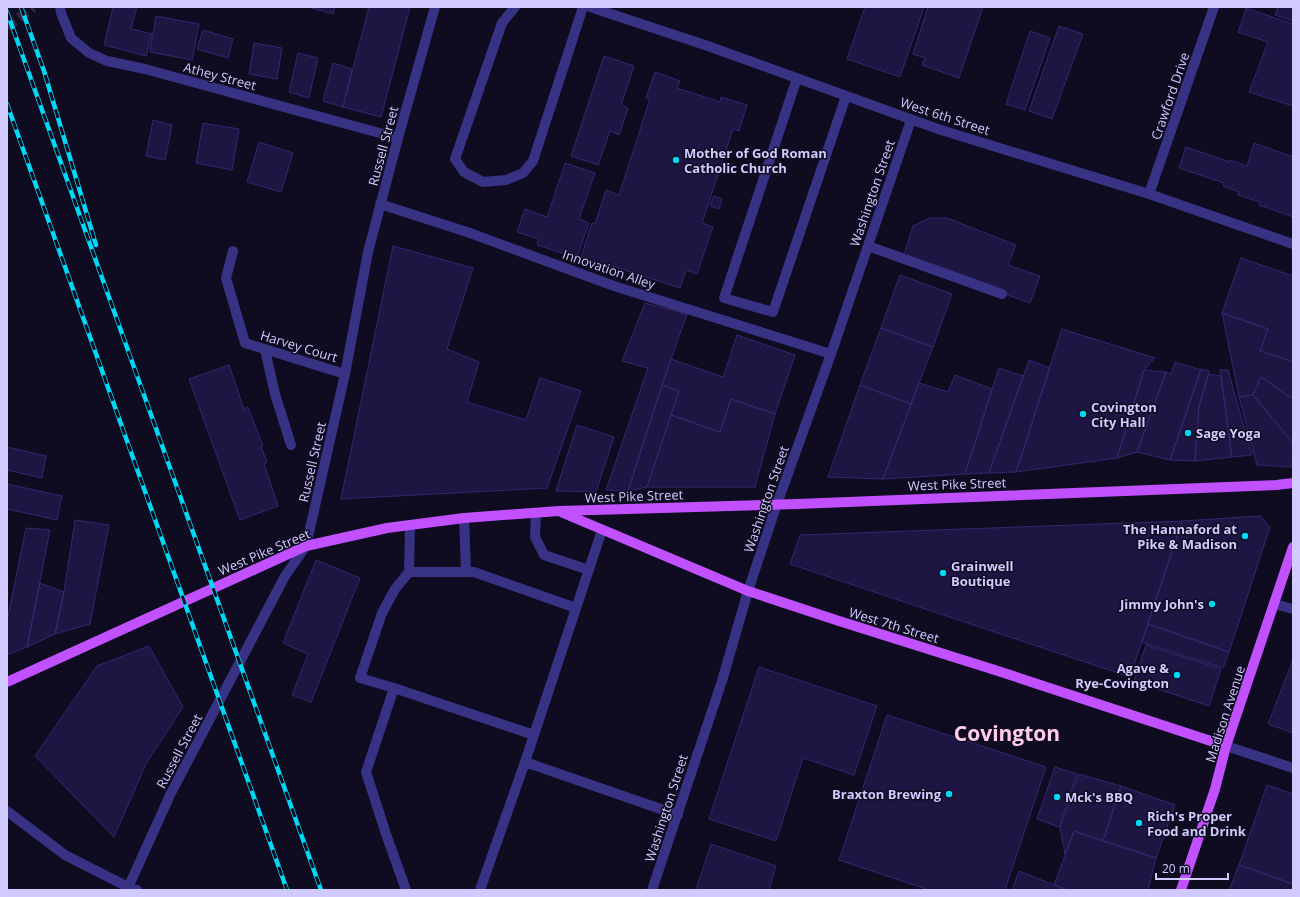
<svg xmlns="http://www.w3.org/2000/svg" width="1300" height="897" font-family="'Open Sans',sans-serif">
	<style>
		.building { fill: #1f1543; stroke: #362671 }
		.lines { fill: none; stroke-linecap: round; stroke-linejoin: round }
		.minor-tunnel { stroke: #2c2841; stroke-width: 10; stroke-dasharray: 10 5; stroke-linecap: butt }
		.minor { stroke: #373283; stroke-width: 10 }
		.major { stroke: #c151ff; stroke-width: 10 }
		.rail-casing { stroke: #00d8f5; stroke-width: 4.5 }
		.rail { stroke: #0f0b20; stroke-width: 3; stroke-dasharray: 9; stroke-linecap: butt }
		.poi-dot { fill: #00d8f5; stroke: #0f0b20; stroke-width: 1.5 }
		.labels { text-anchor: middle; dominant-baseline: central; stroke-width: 3; stroke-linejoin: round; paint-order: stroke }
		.street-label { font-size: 13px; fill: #d1caff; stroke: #0f0b20 }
		.poi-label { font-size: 13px; font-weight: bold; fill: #d1caff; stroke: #0f0b20; text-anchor: start }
		.town-label { font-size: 21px; font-weight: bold; fill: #ffccec; stroke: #0f0b20 }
	</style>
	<rect width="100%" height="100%" fill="#0f0b20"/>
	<path class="building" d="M113 7H137L131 29 152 34 146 56 104 45Z
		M308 7H335L333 14Z
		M369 7H410L381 117 343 107Z
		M865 7H924L900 77 847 59Z
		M928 7H983L959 78 922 65 925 58 913 54Z
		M1278 7H1293V21L1275 15Z
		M1246 8 1293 24V106L1249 92 1268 42 1238 32Z
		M156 16 199 24 192 60 150 52Z
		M1059 26 1083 34 1052 119 1029 111Z
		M203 30 233 39 228 58 197 49Z
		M1030 31 1050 38 1025 110 1006 104Z
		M254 43 282 48 277 79 249 74Z
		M298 53 318 58 309 98 289 92Z
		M604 56 634 66 621 105 628 108 619 135 610 131 598 165 571 156Z
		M333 63 352 69 343 107 323 101Z
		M655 72 680 81 677 88 720 102 721 97 747 105 739 131 733 129 702 223 713 227 697 274 686 270 680 288 600 262 598 266 580 260 592 223 595 224 606 190 619 195 650 99 646 98Z
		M153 120 172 125 165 160 146 156Z
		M203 123 239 129 232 170 196 163Z
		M259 142 293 153 281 192 247 182Z
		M1254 143 1293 157V217L1259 205 1260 202 1238 195 1239 192 1223 186 1224 183 1179 168 1186 147 1230 162V160L1247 166Z
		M565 163 595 173 579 219 589 223 577 258 537 245 538 239 517 232 525 209 547 217Z
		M714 196 722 199 719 209 710 206Z
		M929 218H947L1016 245 1008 265 1040 276 1030 303 903 258 913 226Z
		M393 246 473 268 447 349 479 362 467 402 526 420 540 378 581 391 547 488 341 499Z
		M1241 258 1293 276V362L1260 351 1268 329 1222 313Z
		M900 275 952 294 933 347 881 328Z
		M645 303 687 314 662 385 628 491 606 490 648 368 622 361Z
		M1222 313 1268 329 1260 351 1293 362V399L1261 377 1253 395 1239 397Z
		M881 328 933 347 911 404 860 385Z
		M1062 329 1155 358 1144 370 1117 458 1016 472Z
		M737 335 795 355 775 414 731 399 720 432 671 415 679 391 662 385 671 359 723 377Z
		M1029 360 1050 368 1016 472 989 473Z
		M1175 362 1201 370 1170 460 1137 452 1166 372 1171 374Z
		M229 365 244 409 248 407 263 446 261 447 267 462 264 464 278 506 240 520 189 379Z
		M999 368 1023 376 989 473 965 474Z
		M1201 369 1209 371 1199 406 1195 461 1170 460Z
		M1144 370 1166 372 1137 452 1117 458Z
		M1220 370H1228L1252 455 1232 457Z
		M1209 374 1221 376 1232 457 1195 461 1199 406Z
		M955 375 992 389 965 474 883 479 919 383 948 392Z
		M1261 377 1293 399V443L1253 395Z
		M662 385 679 391 647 487 628 491Z
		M860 385 911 404 883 479 828 477Z
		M1253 395 1293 443V458L1291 467 1257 465 1239 397Z
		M731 399 775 414 755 487H647L671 415 720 432Z
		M577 425 614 437 596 492 556 491Z
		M7 447 46 456 42 478 7 470Z
		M7 484 62 496 57 520 7 509Z
		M1260 516 1270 527 1229 652 1148 624 1182 521Z
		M75 520 109 525 90 624 55 634 64 592Z
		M1182 521 1130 677 790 564 800 535Z
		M26 528 50 530 27 647 7 655V621Z
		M316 560 360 578 311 702 292 695 308 654 283 643Z
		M40 583 64 592 55 634 27 647Z
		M1148 624 1229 652 1223 668 1142 642Z
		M1146 645 1221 669 1209 706 1134 681Z
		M149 646 183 707 147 762 114 837 35 756 97 666Z
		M1293 660V733L1268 724Z
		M759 667 877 706 854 775 803 758 776 841 709 819Z
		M887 715 1046 767 1005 890H929L839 860Z
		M1055 767 1077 774 1059 827 1037 819Z
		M1079 774 1121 786 1103 841 1074 831 1065 854 1060 828Z
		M1267 785 1293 794V884L1239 865Z
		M1121 786 1175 805 1156 858 1103 841Z
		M1074 831 1156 858 1148 890H1068L1054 885Z
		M711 844 776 866 769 890H696Z
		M1239 865 1293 884V890H1229Z
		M1019 871 1054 885 1068 890H1012Z"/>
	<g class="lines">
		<path class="minor-tunnel" d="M7 27 33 7"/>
		<path class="minor" d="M60 7 61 13 71 38 89 53 107 61 145 69 398 138
			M515 7 502 23 455 159 464 172 483 182 506 180 523 173 533 161 583 7
			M590 7 708 46 938 129 1149 194 1293 244
			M797 78 724 298 773 312 846 96
			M1149 194 1214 7
			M380 204 470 233 614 286 831 354
			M868 246 1002 294
			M233 251 226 278 245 343 345 374
			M265 350 275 394 291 445
			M536 513 535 537 544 555 589 570
			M464 518 466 571
			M409 572H474L576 608
			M1274 604 1293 609
			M394 688 360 678 382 613 395 589 409 572 410 525
			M1226 746 1293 768
			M525 762 678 815
			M7 811 65 855 128 887 137 890
			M127 890 171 793 285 576 306 546 345 374 368 252 398 138 435 7
			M406 890 386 834 366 772 394 688 534 735
			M480 890 525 762 602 530
			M652 890 722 681 748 591 777 504 831 354 911 120"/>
		<path class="major" d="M563 513 748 591 839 621 998 671 1226 746
			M7 682 306 546 387 528 464 518 559 511 797 504 1276 485 1293 483
			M1181 890 1215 789 1226 746 1293 547"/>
		<g class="rail-casing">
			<path id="rail" d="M21 7 44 71 96 245
				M7 12 321 890
				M7 104 287 890"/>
		</g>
		<use href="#rail" class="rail"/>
	</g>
	<g class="poi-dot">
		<circle cx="676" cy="160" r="4"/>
		<circle cx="1083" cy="414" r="4"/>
		<circle cx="1188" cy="433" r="4"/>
		<circle cx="1245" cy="536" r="4"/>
		<circle cx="943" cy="573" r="4"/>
		<circle cx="1212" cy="604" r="4"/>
		<circle cx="1177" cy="675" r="4"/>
		<circle cx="949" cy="794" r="4"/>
		<circle cx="1057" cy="797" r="4"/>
		<circle cx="1139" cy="823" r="4"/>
	</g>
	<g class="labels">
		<g class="street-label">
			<text transform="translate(220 76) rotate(15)">Athey Street</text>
			<text transform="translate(1170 96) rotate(-71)">Crawford Drive</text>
			<text transform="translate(945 116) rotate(18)">West 6th Street</text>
			<text transform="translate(383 146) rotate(-75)">Russell Street</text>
			<text transform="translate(872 193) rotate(-71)">Washington Street</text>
			<text transform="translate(609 269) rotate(19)">Innovation Alley</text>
			<text transform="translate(299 346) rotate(17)">Harvey Court</text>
			<text transform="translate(312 462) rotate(-77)">Russell Street</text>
			<text transform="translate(957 484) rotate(-2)">West Pike Street</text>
			<text transform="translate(634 496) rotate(-2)">West Pike Street</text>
			<text transform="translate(766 499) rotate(-71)">Washington Street</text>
			<text transform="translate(264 552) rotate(-23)">West Pike Street</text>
			<text transform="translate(894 625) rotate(17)">West 7th Street</text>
			<text transform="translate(1225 714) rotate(-72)">Madison Avenue</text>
			<text transform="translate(179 751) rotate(-62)">Russell Street</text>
			<text transform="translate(666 808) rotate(-72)">Washington Street</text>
		</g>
		<g class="poi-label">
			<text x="684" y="153">Mother of God Roman<tspan x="684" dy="15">Catholic Church</tspan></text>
			<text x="1091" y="407">Covington<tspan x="1091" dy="15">City Hall</tspan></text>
			<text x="1196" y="433">Sage Yoga</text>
			<text x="1237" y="529" text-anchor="end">The Hannaford at<tspan x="1237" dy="15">Pike &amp; Madison</tspan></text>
			<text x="951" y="566">Grainwell<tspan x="951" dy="15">Boutique</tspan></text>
			<text x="1204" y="604" text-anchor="end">Jimmy John's</text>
			<text x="1169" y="668" text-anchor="end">Agave &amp;<tspan x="1169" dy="15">Rye-Covington</tspan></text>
			<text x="941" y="794" text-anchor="end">Braxton Brewing</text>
			<text x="1065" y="797">Mck's BBQ</text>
			<text x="1147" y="816">Rich's Proper<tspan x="1147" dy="15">Food and Drink</tspan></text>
		</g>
		<g class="town-label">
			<text x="1007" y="733">Covington</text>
		</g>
	</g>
	<rect width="1300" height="897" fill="none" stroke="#d1caff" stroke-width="16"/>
	<path d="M1156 873v6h72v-6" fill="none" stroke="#d1caff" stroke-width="2"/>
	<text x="1162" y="873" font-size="12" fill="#d1caff" stroke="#0f0b20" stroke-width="3" paint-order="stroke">20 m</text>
</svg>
